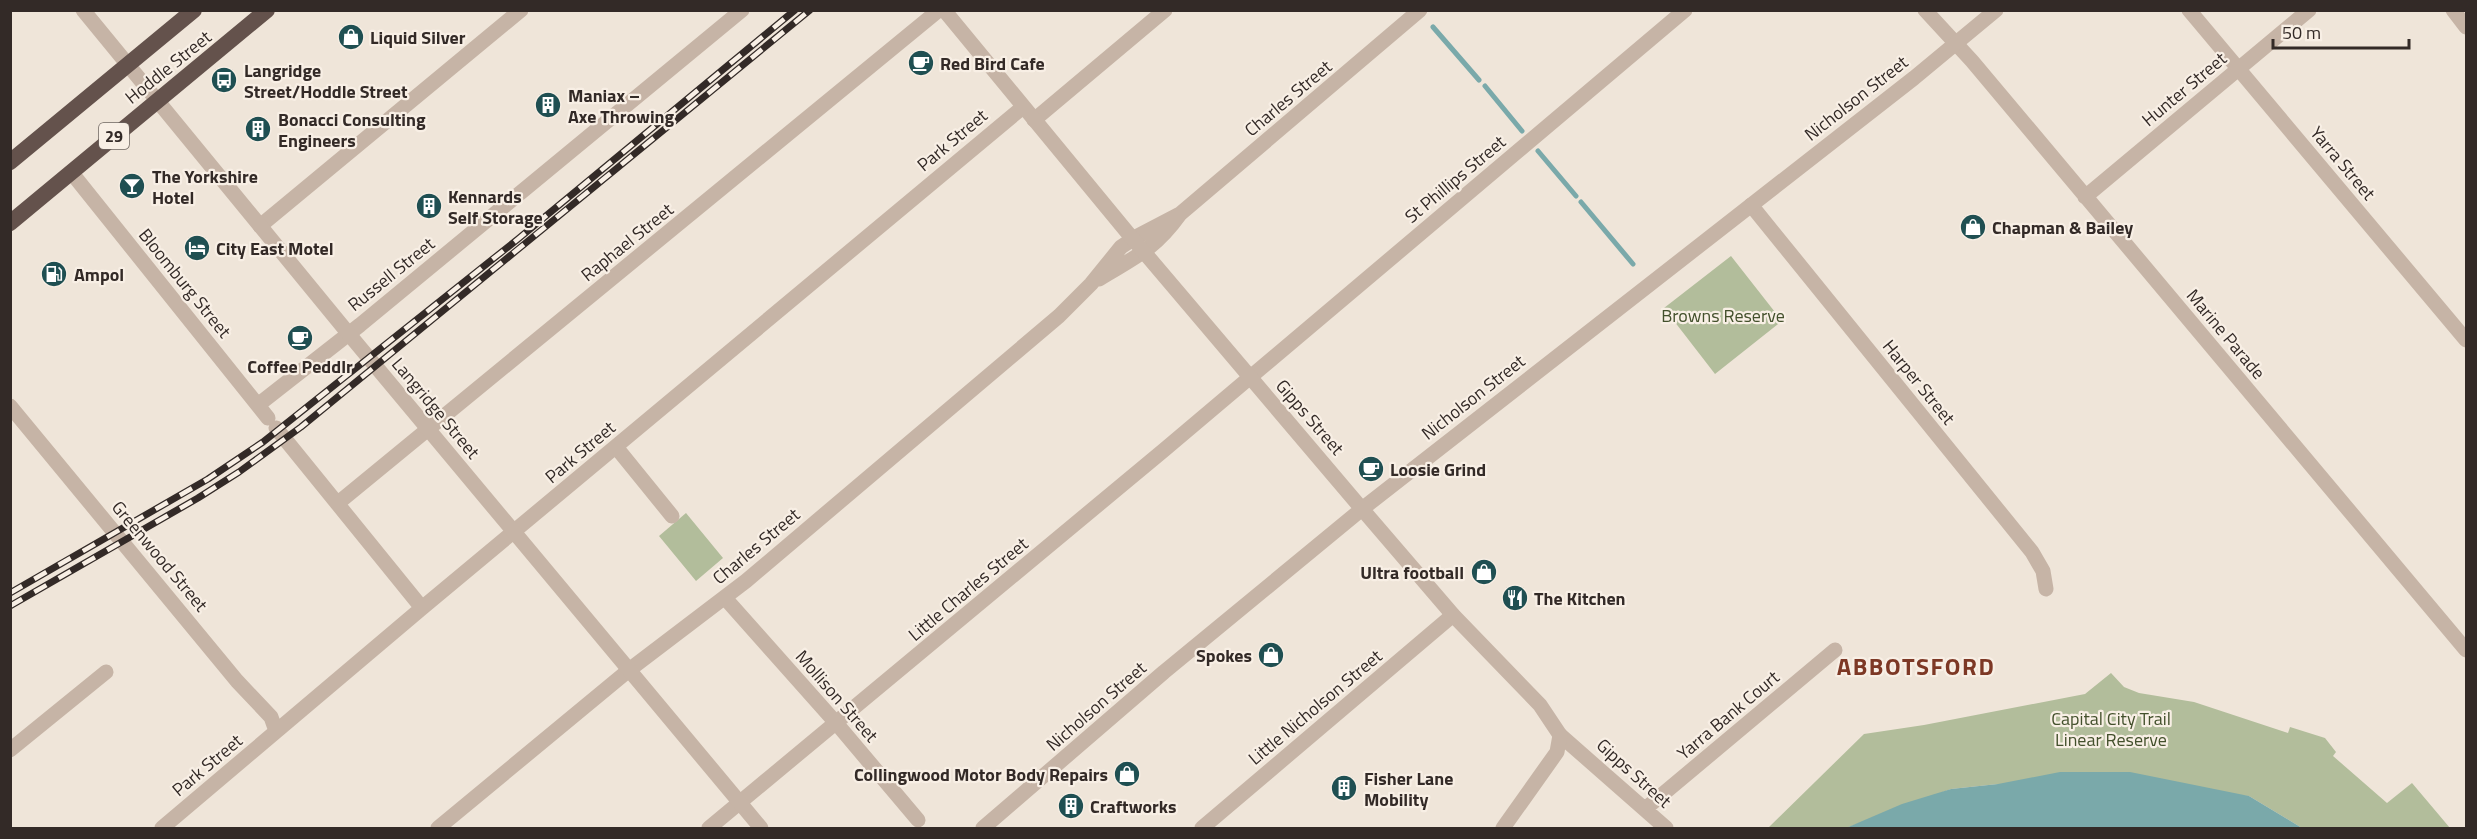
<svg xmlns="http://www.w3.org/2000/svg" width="2477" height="839" font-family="'Titillium Web',sans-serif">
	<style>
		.green { fill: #b2bd9b }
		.water { fill: #7aa9aa }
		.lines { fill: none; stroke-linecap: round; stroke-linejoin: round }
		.stream { stroke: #7aa9aa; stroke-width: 5 }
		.minor { stroke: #c6b4a6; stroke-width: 15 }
		.tertiary { stroke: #c6b4a6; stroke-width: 15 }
		.trunk { stroke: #64524c; stroke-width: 16 }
		.rail-casing { stroke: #332a27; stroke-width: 7 }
		.rail { stroke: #f8efe5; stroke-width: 4.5; stroke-dasharray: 14; stroke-linecap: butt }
		.labels { text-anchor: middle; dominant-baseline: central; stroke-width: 4.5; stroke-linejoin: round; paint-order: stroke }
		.shield { fill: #f8efe5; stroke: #6e6560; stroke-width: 1.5 }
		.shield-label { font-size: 16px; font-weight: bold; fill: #332a27 }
		.poi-label { font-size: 18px; font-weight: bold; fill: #332a27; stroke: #f8efe5; text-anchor: start }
		.street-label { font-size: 18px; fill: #332a27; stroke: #f8efe5 }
		.park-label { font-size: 18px; fill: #43502c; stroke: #f8efe5 }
		.district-label { font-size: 24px; font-weight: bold; letter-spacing: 1.5px; fill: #7d3825; stroke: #f8efe5 }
	</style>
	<rect width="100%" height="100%" fill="#efe5d9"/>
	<path class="green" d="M1731 256 1782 321 1715 374 1664 308Z
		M686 513 723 558 696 581 659 536Z
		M2111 673 2124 687 2139 693 2194 702 2288 733 2290 727 2325 738 2336 752 2333 756 2387 803 2412 783 2450 828H2302L2249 796 1998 784 1951 789 1846 828H1768L1864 734 1924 725 2085 694Z"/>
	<path class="water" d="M2060 772H2130L2249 796 2302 828H1846L1902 804 1951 789 1998 784Z"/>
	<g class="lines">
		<path class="stream" d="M1433 27 1479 80
			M1485 86 1522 131
			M1538 151 1576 196
			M1581 202 1633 264"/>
		<path class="minor" d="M1925 10 1972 61 2466 650
			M2189 10 2466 340
			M2453 10 2466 27
			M1034 120 1165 10
			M71 172 268 418
			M2085 197 2309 10
			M1751 205 2032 552 2043 571 2046 589
			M260 226 521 10
			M1099 279C1135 257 1154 250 1180 214L1420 10
			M256 403 263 401 360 325 742 10
			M10 406 237 681 271 717 276 731
			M276 428 422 608
			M616 447 672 516
			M338 503 939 10
			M725 598 837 724 918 820
			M1560 735 1666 828
			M10 750 106 672
			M1645 809 1835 650
			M162 828 422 608 1023 107
			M438 828 629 670 746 581 1059 316 1091 284 1121 247 1136 237 1180 214
			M709 828 1164 450 1685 10
			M1202 828 1453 615"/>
		<path class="tertiary" d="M83 10 348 333 761 828
			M944 10 1127 232 1362 509 1453 615 1540 705 1560 735 1557 752 1503 828
			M983 828 1164 672 1362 509 1914 78 1996 10"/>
		<path class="trunk" d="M10 162 194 10
			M10 223 267 10"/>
		<g class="rail-casing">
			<path id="rail" d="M10 593 208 479 263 442 518 239 795 10
				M10 606 198 498 239 472 301 427 810 10"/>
		</g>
		<use href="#rail" class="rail"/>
	</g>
	<defs>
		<g id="shop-disc" transform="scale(1.35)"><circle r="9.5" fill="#1f4f52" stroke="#f8efe5"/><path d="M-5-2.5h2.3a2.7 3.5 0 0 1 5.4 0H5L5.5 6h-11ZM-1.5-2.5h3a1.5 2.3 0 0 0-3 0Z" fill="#fff"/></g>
		<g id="cafe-disc" transform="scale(1.35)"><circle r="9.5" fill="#1f4f52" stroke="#f8efe5"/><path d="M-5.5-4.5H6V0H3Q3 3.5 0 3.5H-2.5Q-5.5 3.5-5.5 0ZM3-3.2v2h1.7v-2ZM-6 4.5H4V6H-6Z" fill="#fff"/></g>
		<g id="bus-disc" transform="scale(1.35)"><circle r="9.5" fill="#1f4f52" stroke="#f8efe5"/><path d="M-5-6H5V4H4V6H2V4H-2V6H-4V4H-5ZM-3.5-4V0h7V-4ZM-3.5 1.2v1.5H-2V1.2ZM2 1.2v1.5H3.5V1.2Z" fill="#fff"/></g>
		<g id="building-disc" transform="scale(1.35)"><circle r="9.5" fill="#1f4f52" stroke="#f8efe5"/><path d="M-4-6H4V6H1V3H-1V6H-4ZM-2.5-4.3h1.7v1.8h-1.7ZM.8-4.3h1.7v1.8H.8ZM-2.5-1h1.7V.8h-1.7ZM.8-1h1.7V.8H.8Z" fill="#fff"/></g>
		<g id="bar-disc" transform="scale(1.35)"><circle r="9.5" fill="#1f4f52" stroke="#f8efe5"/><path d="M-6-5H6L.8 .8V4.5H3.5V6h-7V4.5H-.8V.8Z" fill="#fff"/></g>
		<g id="hotel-disc" transform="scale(1.35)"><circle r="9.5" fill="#1f4f52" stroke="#f8efe5"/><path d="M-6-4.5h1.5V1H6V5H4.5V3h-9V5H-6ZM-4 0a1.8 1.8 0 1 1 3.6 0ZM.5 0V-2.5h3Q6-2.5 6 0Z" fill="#fff"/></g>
		<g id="fuel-disc" transform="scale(1.35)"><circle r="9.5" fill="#1f4f52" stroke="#f8efe5"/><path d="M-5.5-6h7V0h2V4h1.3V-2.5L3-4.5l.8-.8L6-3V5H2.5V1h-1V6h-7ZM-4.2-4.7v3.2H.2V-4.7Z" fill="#fff"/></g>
		<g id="restaurant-disc" transform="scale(1.35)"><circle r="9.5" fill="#1f4f52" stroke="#f8efe5"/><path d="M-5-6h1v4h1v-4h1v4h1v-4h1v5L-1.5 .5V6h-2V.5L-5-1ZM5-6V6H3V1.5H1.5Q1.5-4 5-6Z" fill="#fff"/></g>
	</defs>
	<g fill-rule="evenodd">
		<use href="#shop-disc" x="351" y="37"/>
		<use href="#cafe-disc" x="921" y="63"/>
		<use href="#bus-disc" x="224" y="80"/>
		<use href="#building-disc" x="548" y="105"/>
		<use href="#building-disc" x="258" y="129"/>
		<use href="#bar-disc" x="132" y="186"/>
		<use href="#building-disc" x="429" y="206"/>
		<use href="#shop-disc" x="1973" y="227"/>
		<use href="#hotel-disc" x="197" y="248"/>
		<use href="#fuel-disc" x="54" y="274"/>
		<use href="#cafe-disc" x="300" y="338"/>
		<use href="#cafe-disc" x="1371" y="469"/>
		<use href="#shop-disc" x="1484" y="572"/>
		<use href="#restaurant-disc" x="1515" y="598"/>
		<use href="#shop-disc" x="1271" y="655"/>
		<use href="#shop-disc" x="1127" y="774"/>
		<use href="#building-disc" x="1344" y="788"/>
		<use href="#building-disc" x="1071" y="806"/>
	</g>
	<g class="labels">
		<rect class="shield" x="99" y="123" width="30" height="26" rx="4.5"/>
		<g class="shield-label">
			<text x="114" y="136">29</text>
		</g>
		<g class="poi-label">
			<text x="370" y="37">Liquid Silver</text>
			<text x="940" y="63">Red Bird Cafe</text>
			<text x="244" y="70">Langridge<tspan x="244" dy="21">Street/Hoddle Street</tspan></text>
			<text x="568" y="95">Maniax –<tspan x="568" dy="21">Axe Throwing</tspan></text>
			<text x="278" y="119">Bonacci Consulting<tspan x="278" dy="21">Engineers</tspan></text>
			<text x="152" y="176">The Yorkshire<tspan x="152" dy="21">Hotel</tspan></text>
			<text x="448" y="196">Kennards<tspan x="448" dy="21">Self Storage</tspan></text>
			<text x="1992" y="227">Chapman &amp; Bailey</text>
			<text x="216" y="248">City East Motel</text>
			<text x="74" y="274">Ampol</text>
			<text x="300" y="366" text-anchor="middle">Coffee Peddlr</text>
			<text x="1390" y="469">Loosie Grind</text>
			<text x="1464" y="572" text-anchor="end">Ultra football</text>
			<text x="1534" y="598">The Kitchen</text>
			<text x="1252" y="655" text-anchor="end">Spokes</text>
			<text x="1108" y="774" text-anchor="end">Collingwood Motor Body Repairs</text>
			<text x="1364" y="778">Fisher Lane<tspan x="1364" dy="21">Mobility</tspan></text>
			<text x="1090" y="806">Craftworks</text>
		</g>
		<g class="street-label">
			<text transform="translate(168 67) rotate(-39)">Hoddle Street</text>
			<text transform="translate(2184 89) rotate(-40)">Hunter Street</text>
			<text transform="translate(1288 98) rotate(-40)">Charles Street</text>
			<text transform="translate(1856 98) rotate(-38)">Nicholson Street</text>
			<text transform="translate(952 140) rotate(-40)">Park Street</text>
			<text transform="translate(2343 163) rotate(50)">Yarra Street</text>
			<text transform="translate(1455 179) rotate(-40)">St Phillips Street</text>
			<text transform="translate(627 242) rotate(-39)">Raphael Street</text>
			<text transform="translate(391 274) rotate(-39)">Russell Street</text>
			<text transform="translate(185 283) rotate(51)">Bloomburg Street</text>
			<text transform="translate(2226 334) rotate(50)">Marine Parade</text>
			<text transform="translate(1919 382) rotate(51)">Harper Street</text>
			<text transform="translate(1473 397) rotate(-38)">Nicholson Street</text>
			<text transform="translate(436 408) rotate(50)">Langridge Street</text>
			<text transform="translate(1310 417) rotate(49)">Gipps Street</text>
			<text transform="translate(580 452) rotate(-40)">Park Street</text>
			<text transform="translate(756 546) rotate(-40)">Charles Street</text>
			<text transform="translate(160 556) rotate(50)">Greenwood Street</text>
			<text transform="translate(968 589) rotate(-40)">Little Charles Street</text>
			<text transform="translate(837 696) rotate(49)">Mollison Street</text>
			<text transform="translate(1096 706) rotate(-41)">Nicholson Street</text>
			<text transform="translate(1315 707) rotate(-40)">Little Nicholson Street</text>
			<text transform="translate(1728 715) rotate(-40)">Yarra Bank Court</text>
			<text transform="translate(207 765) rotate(-40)">Park Street</text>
			<text transform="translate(1634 773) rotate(42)">Gipps Street</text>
		</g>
		<g class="park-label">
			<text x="1723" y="315">Browns Reserve</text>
			<text x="2111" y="718">Capital City Trail<tspan x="2111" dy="21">Linear Reserve</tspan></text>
		</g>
		<g class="district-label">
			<text x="1916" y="666">ABBOTSFORD</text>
		</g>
	</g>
	<rect width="2477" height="839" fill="none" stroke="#332a27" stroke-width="24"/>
	<path d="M2273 39v9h136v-9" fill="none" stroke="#332a27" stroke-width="3"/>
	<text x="2282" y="39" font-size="18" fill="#332a27" stroke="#f8efe5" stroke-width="4.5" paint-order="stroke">50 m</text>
</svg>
